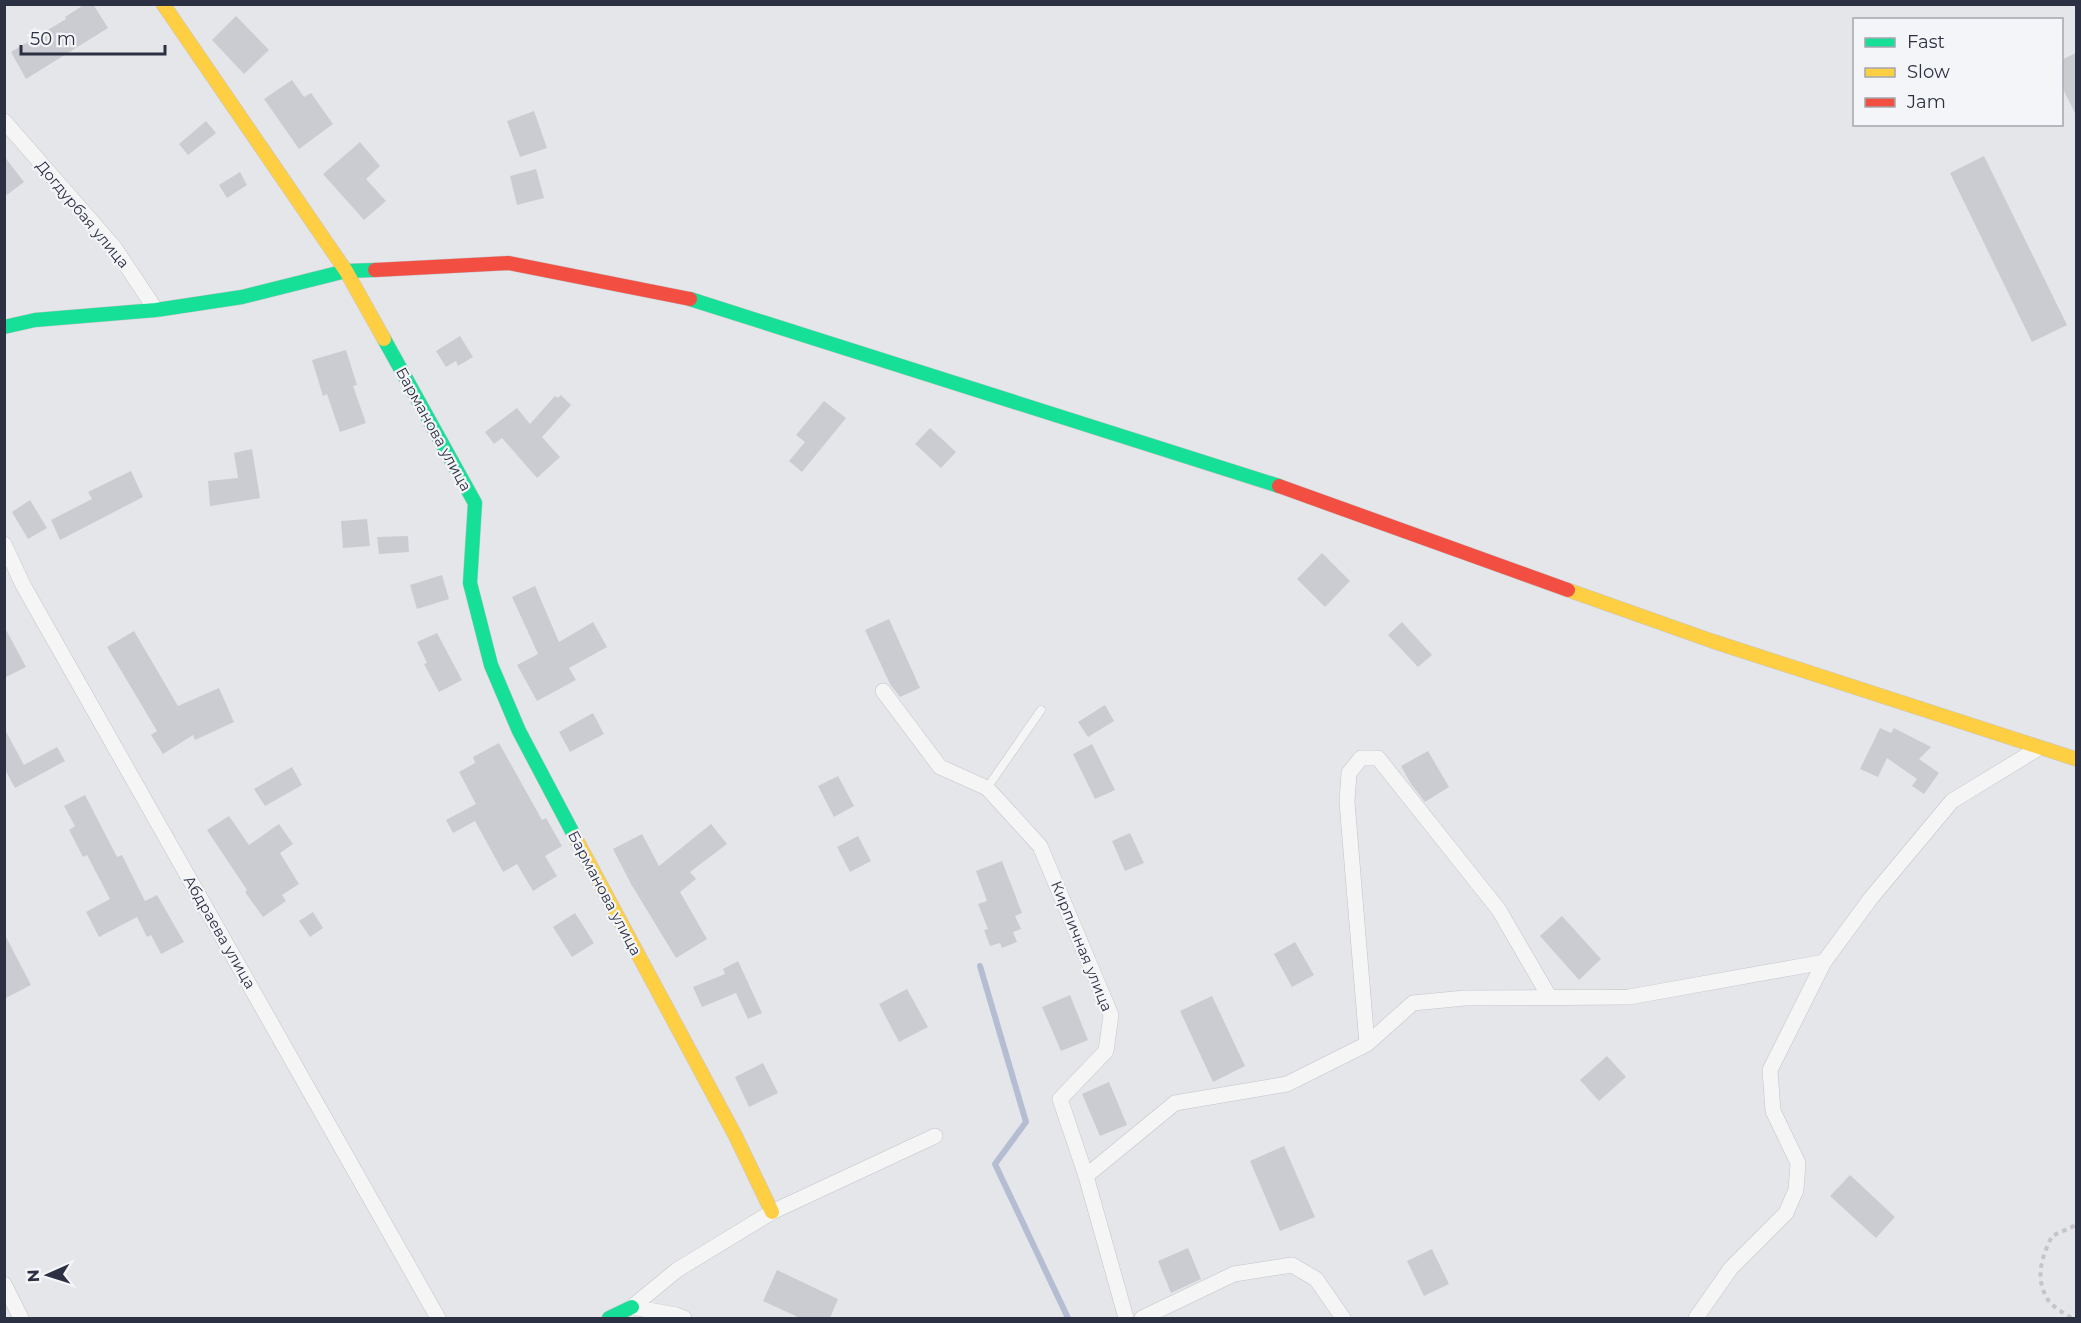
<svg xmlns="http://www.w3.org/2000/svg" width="2081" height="1323" font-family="Montserrat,sans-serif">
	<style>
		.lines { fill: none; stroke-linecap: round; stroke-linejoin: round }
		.stream { stroke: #b5bdd3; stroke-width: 6 }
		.building { fill: #cbccd1 }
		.lane-casing { stroke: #c3c4c8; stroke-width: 9 }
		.street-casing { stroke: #c3c4c8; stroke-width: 16 }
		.fast-casing { stroke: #c3c4c8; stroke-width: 15 }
		.slow-casing { stroke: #c3c4c8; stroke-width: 15 }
		.jam-casing { stroke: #c3c4c8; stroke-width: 15 }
		.path { stroke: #c4c4ca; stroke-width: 4; stroke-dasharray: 4.5 4.5; stroke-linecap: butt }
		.lane { stroke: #f5f5f6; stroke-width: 8 }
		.street { stroke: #f5f5f6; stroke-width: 15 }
		.fast { stroke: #16e098; stroke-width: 14 }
		.slow { stroke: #ffcf43; stroke-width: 14 }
		.jam { stroke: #f24e42; stroke-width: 14 }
		.labels { text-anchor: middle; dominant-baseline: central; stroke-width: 4.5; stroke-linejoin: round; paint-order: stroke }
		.street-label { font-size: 15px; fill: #2c3043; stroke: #f4f5f8 }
	</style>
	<rect width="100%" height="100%" fill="#e5e6ea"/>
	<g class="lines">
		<path class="stream" d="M980 966 1026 1122 995 1164 1068 1318"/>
	</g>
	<path class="building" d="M85 4H93L108 28 26 79 11 52 66 19 65 17Z
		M236 16 269 50 244 74 212 40Z
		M2076 53V115L2061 85V60Z
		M292 80 304 97 311 93 333 124 299 149 264 99Z
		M534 111 547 148 520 157 507 121Z
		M206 121 216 133 188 155 179 144Z
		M360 142 380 166 366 179 386 201 364 220 323 174Z
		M4 156 24 182 4 197Z
		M1984 156 2067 325 2032 342 1950 173Z
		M536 169 544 198 517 205 510 176Z
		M240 172 247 185 227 198 219 185Z
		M460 336 473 357 458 366 456 361 446 367 436 351Z
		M346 350 357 385 353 386 366 423 340 432 327 394 323 396 312 360Z
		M561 395 571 405 542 437 560 457 537 478 502 438 494 444 485 432 517 408 530 424 555 396 558 398Z
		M824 401 846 418 802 472 789 461 805 442 796 435Z
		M930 428 956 452 941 468 915 444Z
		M252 449 260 498 210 506 208 481 238 478 234 453Z
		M131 471 143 497 60 540 51 520 92 499 88 492Z
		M30 500 47 528 28 539 12 512Z
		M367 519 370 546 343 548 341 521Z
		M408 536 409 552 379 554 377 537Z
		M1322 553 1350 581 1325 607 1297 579Z
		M442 575 449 599 417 609 410 585Z
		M535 586 559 642 593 622 607 647 569 668 576 680 537 701 517 665 538 654 512 597Z
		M889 619 920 688 900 697 890 684 865 630Z
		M1402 622 1432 655 1418 667 1388 635Z
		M4 626 26 667 4 678Z
		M134 631 178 706 219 688 234 722 195 740 193 735 163 754 151 735 157 731 107 647Z
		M437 633 462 680 439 692 424 664 427 663 417 642Z
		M1105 705 1114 721 1088 737 1078 722Z
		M593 713 604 734 570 752 559 732Z
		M4 728 24 765 57 747 65 761 15 788 4 768Z
		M1880 728 1891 733 1894 728 1931 747 1919 759 1939 773 1924 794 1912 786 1917 779 1887 758 1878 777 1860 769Z
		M499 743 542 820 546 818 562 846 545 856 557 876 533 891 517 864 503 872 475 821 453 833 446 820 476 804 459 772 475 763 473 757Z
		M1092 744 1115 790 1095 799 1073 754Z
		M1428 751 1449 787 1425 802 1411 784 1401 766Z
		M292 767 302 785 265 806 254 789Z
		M838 776 854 806 834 817 818 786Z
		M85 795 117 857 122 855 145 901 157 895 184 942 161 954 151 935 147 937 137 917 99 937 86 912 110 899 87 855 83 857 69 830 75 826 64 806Z
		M229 816 249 845 279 824 293 844 280 853 299 884 282 895 286 901 263 917 245 892 247 890 207 830Z
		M711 824 727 844 690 872 696 879 680 892 707 939 676 958 631 884 613 849 642 834 659 866Z
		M1130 833 1144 863 1125 871 1112 841Z
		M858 836 871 861 850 872 837 847Z
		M1002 861 1022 913 1015 916 1021 929 1013 932 1017 942 1002 948 1000 943 990 946 984 930 988 929 978 904 987 901 976 871Z
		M313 912 323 928 310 937 299 921Z
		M575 913 594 943 572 957 553 927Z
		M1562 916 1601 959 1579 980 1540 936Z
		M4 933 31 985 4 999Z
		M1295 942 1314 975 1292 987 1274 954Z
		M738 961 762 1013 748 1019 736 993 702 1007 693 987 725 974 723 969Z
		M907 989 928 1027 899 1042 879 1004Z
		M1070 995 1088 1040 1061 1051 1042 1007Z
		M1212 996 1245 1066 1213 1082 1180 1011Z
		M1607 1056 1626 1077 1599 1101 1580 1080Z
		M763 1063 778 1093 749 1107 735 1077Z
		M1109 1082 1127 1125 1100 1136 1082 1094Z
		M1284 1146 1315 1217 1280 1231 1250 1161Z
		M1850 1175 1895 1217 1876 1238 1830 1196Z
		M1188 1248 1201 1279 1171 1293 1158 1261Z
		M1432 1249 1449 1284 1424 1296 1407 1261Z
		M777 1270 838 1299 830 1318H800L763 1301Z"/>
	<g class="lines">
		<g class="lane-casing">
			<path id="lane" d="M987 788 1041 710"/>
		</g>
		<g class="street-casing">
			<path id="street" d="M4 121 114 247 156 310
				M4 544 23 585 438 1318
				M883 691 940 767 987 788 1040 846 1111 1015 1106 1051 1060 1099 1086 1176 1126 1318
				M1367 1044 1347 802 1349 773 1361 758H1378L1499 910 1550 998
				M1086 1176 1175 1103 1287 1084 1367 1044 1413 1003 1465 998 1629 997 1824 962
				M4 1284 21 1318
				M632 1307 677 1270 772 1212 935 1136
				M632 1307 676 1315 684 1318
				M1142 1318 1234 1274 1292 1265 1316 1279 1343 1318
				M1696 1318 1731 1268 1786 1213 1796 1190 1798 1163 1773 1111 1770 1070 1824 962 1871 898 1952 801 2039 748"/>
		</g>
		<g class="fast-casing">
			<path id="fast" d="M690 299 1279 486
				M4 327 35 320 156 310 242 297 346 271 375 270
				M384 339 475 503 470 583 491 665 519 731 575 837
				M609 1318 632 1307"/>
		</g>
		<g class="slow-casing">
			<path id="slow" d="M163 4 346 271 384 339
				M1568 590 1712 641 2076 759
				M575 837 735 1135 772 1212"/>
		</g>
		<g class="jam-casing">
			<path id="jam" d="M375 270 509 263 690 299
				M1279 486 1568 590"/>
		</g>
		<path class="path" d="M2071 1318C2064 1313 2053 1307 2048 1300 2034 1277 2042 1257 2052 1236L2076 1225"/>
		<use href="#lane" class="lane"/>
		<use href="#street" class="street"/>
		<use href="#fast" class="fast"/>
		<use href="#slow" class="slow"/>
		<use href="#jam" class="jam"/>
	</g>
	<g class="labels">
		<g class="street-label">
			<text transform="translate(83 214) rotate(50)">Догдурбая улица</text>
			<text transform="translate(434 429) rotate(61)">Барманова улица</text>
			<text transform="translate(605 893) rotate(62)">Барманова улица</text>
			<text transform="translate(220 932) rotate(60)">Абдраева улица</text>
			<text transform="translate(1082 946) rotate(68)">Кирпичная улица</text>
		</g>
	</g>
	<rect width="2081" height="1323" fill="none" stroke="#2c3043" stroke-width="12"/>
	<rect x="1853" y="18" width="210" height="108" fill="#f4f5f8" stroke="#a4a6b0" stroke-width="1.5"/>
	<rect x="1865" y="38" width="30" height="9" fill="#16e098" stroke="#a4a6b0" stroke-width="1.5"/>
	<text x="1907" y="48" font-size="18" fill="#2c3043">Fast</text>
	<rect x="1865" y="68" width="30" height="9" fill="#ffcf43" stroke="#a4a6b0" stroke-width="1.5"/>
	<text x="1907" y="78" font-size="18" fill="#2c3043">Slow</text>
	<rect x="1865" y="98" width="30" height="9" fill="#f24e42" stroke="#a4a6b0" stroke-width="1.5"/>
	<text x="1907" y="108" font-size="18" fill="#2c3043">Jam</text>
	<g transform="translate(48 1275) rotate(267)" stroke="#f4f5f8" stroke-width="4.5" paint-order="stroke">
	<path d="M0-4.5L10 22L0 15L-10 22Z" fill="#2c3043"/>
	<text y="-9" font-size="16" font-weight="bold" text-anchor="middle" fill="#2c3043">N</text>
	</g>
	<path d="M21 45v9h144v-9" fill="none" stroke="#2c3043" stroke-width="3"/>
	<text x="30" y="45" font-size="18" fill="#2c3043" stroke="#f4f5f8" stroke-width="4.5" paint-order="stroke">50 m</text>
</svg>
